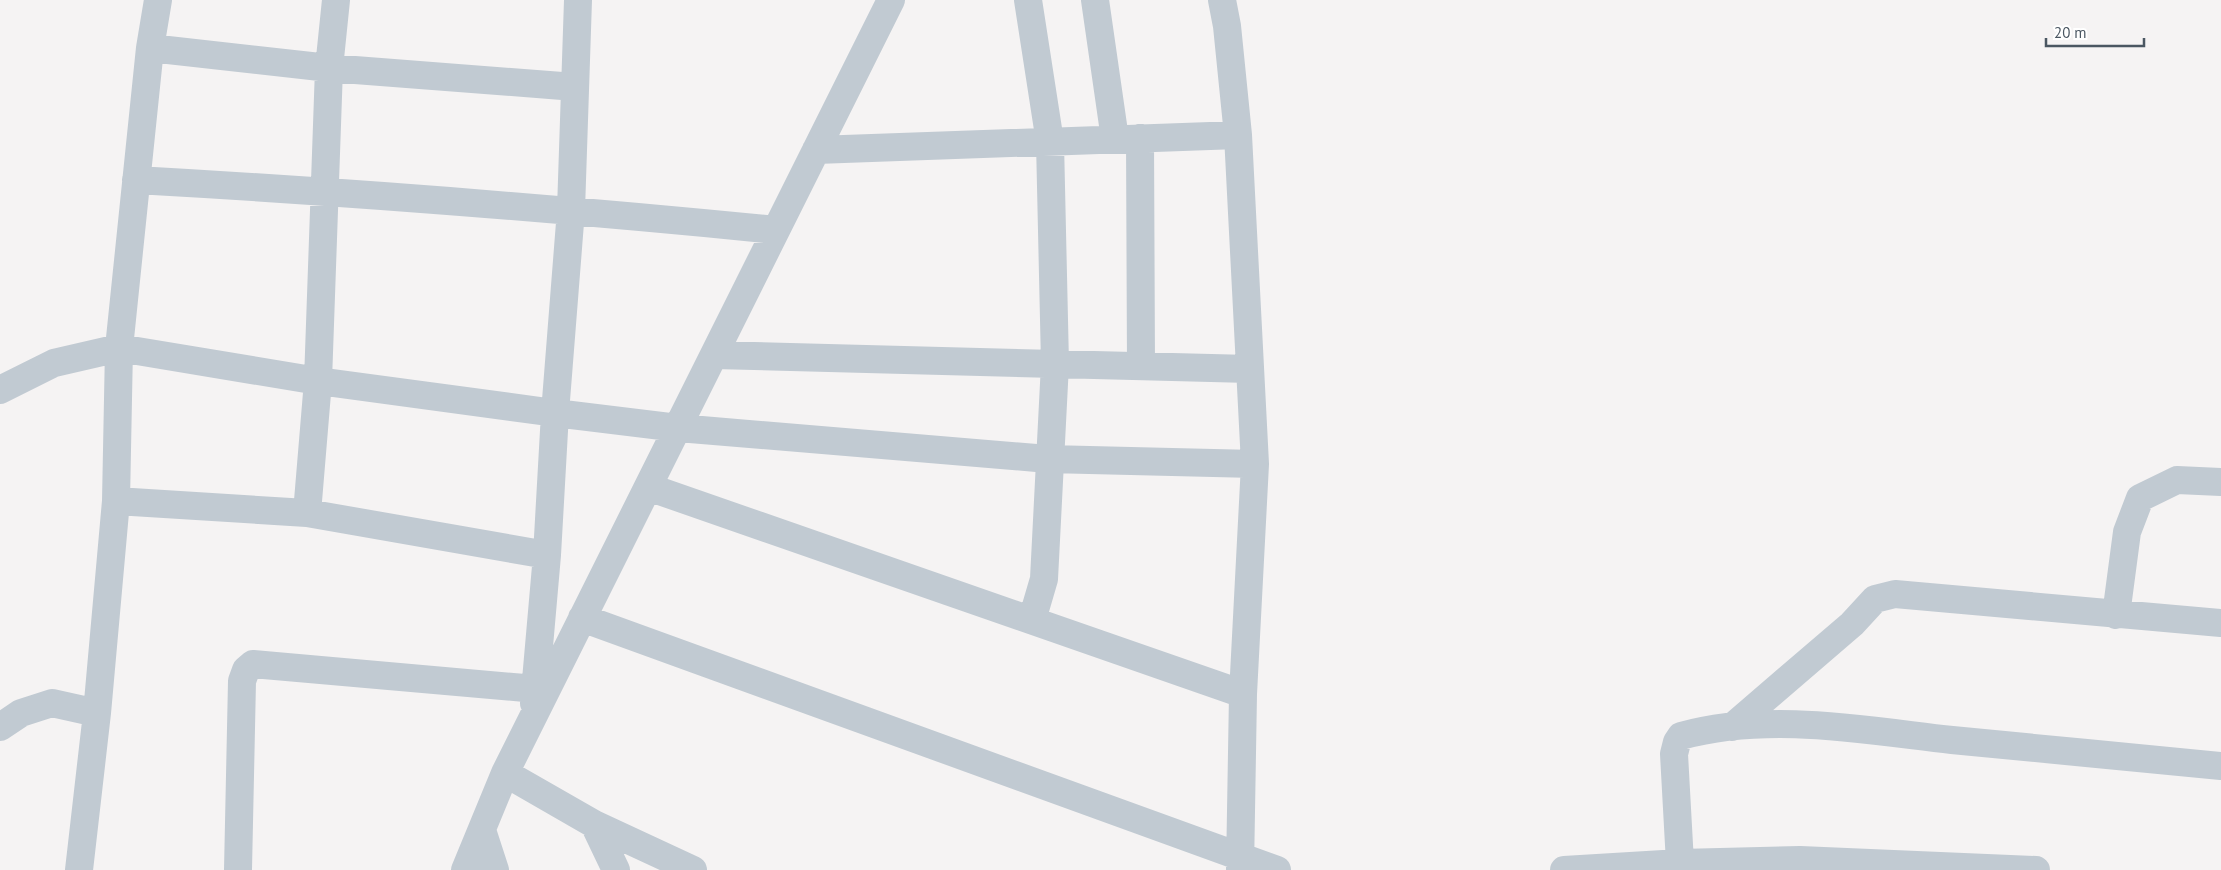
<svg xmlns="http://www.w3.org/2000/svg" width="2221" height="870" font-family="'PT Sans',sans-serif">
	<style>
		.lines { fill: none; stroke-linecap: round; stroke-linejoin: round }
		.minor { stroke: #c1cad2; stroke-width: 28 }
	</style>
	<rect width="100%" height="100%" fill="#f5f3f3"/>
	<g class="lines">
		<path class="minor" d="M578 0 571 210 555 413 678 428 1048 459 1255 464 1243 694 1240 870
			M1028 0 1050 142 1055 364 1044 579 1032 620
			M1095 0 1115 139
			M1222 0 1227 26 1238 135
			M150 48 329 68 575 87
			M1140 138 1141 366
			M816 150 1238 135 1255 464
			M136 180C350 192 563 209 776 230
			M714 355 1250 369
			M0 390 54 363 119 348 318 381 555 413 547 555 534 703
			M648 487 1243 694
			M116 501 307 513 547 555
			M307 513 318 381 329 68 336 0
			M2116 615 2127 532 2140 498 2177 480 2221 482
			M582 618 1277 870
			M0 727 21 713 52 703 97 713
			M1732 727 1852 624 1875 599 1895 594 2221 623
			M505 773 594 824 693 870
			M594 824 616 870
			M482 830 495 870
			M1680 863 1674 754 1677 742 1681 736C1769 712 1863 730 1952 740 2042 749 2131 757 2221 766
			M79 870 97 713 116 501 119 348 150 48 158 0
			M238 870 242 681 246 670 253 664 536 689
			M465 870 505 773 891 0
			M1564 870 1680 863 1800 860 2036 870"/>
	</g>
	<path d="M2046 38v8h98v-8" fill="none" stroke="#4a5661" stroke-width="2.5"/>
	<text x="2054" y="38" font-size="15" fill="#4a5661" stroke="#ffffff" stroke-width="4" paint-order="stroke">20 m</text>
</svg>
